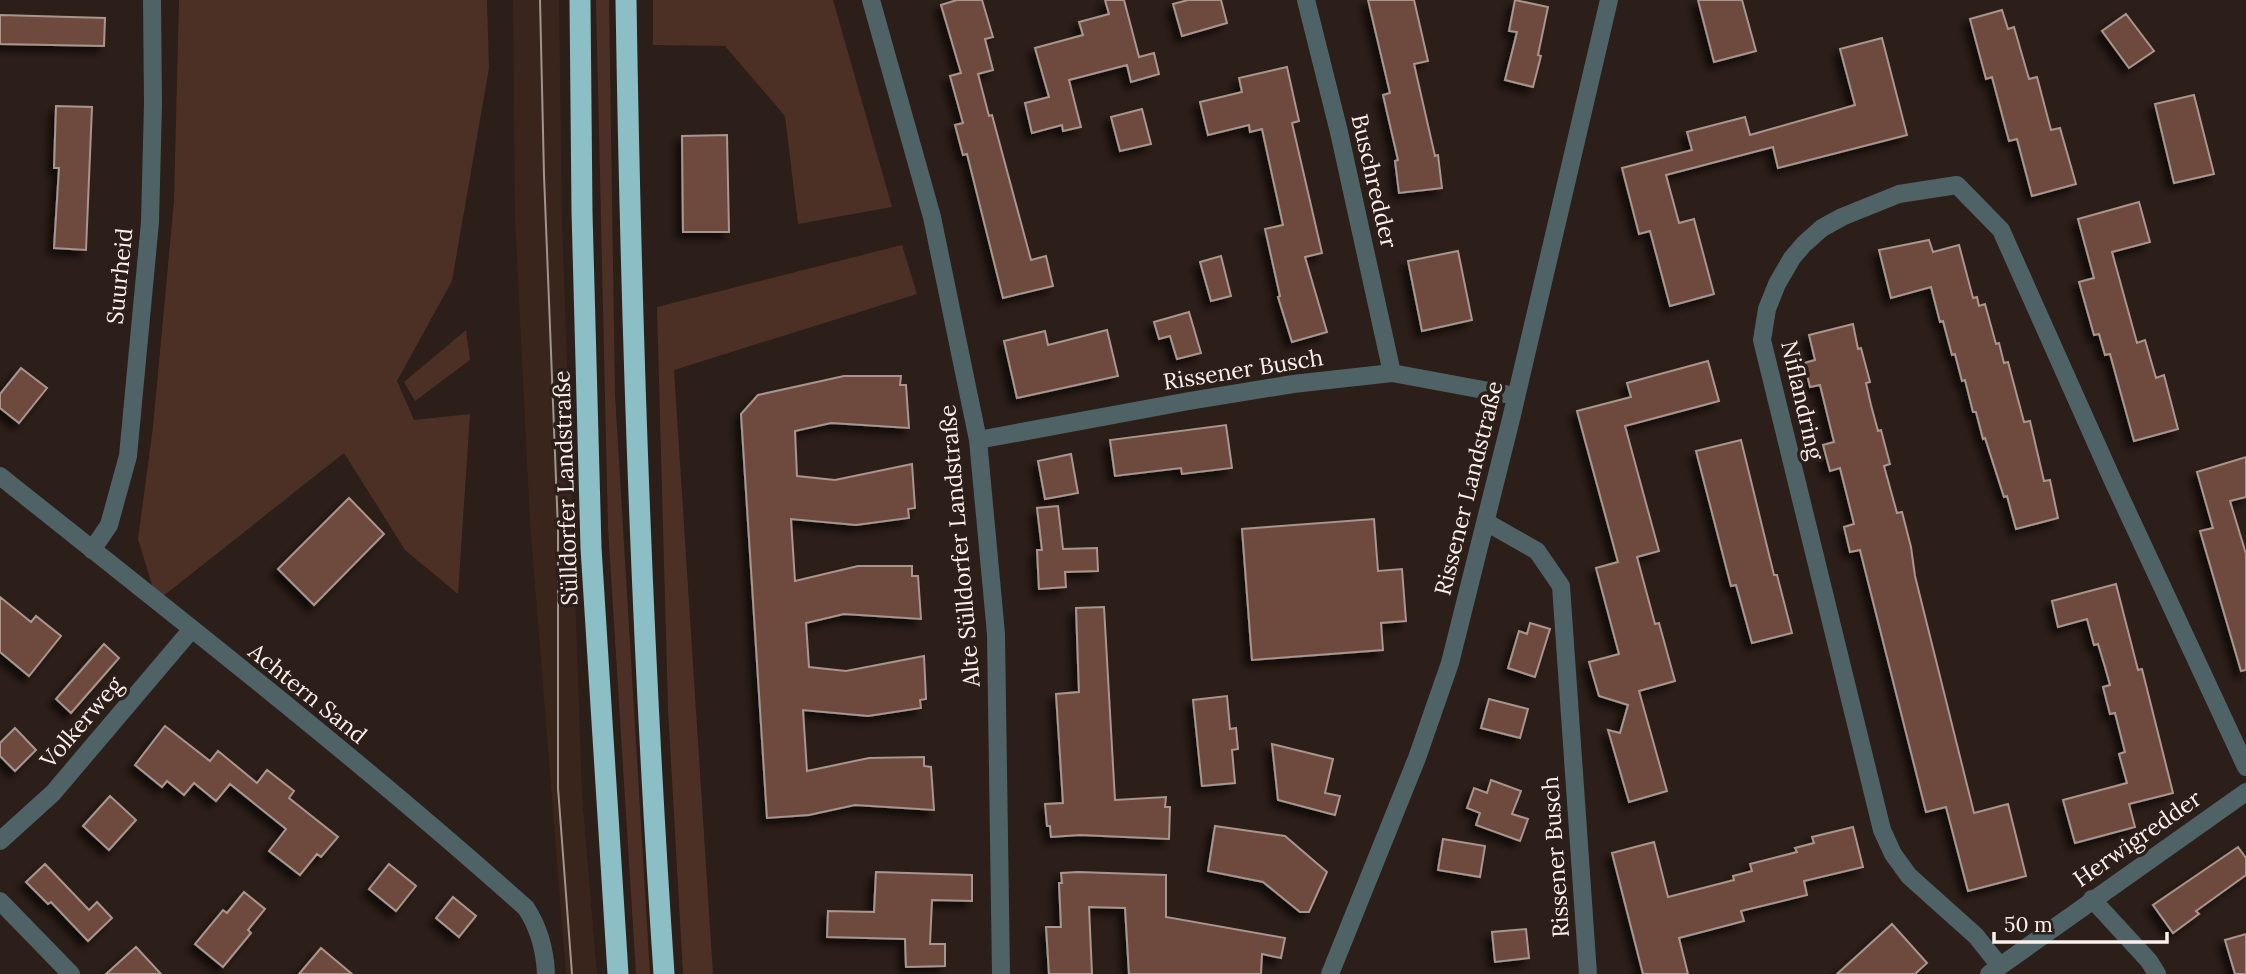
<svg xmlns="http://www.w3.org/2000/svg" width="2246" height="974" font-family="Lora,serif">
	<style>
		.built { fill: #3a251d }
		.green { fill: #4c3025 }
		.building { fill: #6e4a3c; stroke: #a8958e; stroke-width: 2; filter: url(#shadow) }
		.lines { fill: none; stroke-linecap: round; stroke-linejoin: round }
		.minor { stroke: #4f6366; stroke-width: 18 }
		.highway { stroke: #8bbec5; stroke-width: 21 }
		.tram { stroke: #a1948f; stroke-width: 2 }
		.labels { text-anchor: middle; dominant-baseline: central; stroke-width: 7; stroke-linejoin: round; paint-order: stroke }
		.street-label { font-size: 23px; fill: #fbf0ec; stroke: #2c1e18 }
	</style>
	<defs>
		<filter id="shadow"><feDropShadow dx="-6" dy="6" stdDeviation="3.5" flood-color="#0009"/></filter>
	</defs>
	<rect width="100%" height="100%" fill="#2c1e18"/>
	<path class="built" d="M513 0H559L562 221 582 794 597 974H566L530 522 515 219Z"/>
	<path class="green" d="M179 0H487L489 68 452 281 397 381 414 420 470 414 458 594 405 550 344 453 157 601 138 539 153 427 174 201Z
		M596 0H609L615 395 650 974H636L608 528Z
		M653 0H833L892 207 798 224 785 116 725 46 653 45Z
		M902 245 917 294 674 370 713 974H683L668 709 657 307Z
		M466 330 470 360 415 401 404 382Z"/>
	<path class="building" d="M957 0H982L993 37 985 39 993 70 978 74 989 116 992 115 1031 260 1046 256 1053 286 1003 298 967 154 963 155 955 125 963 123 950 76 961 73 941 5Z
		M1105 0H1124L1139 57 1154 53 1159 74 1131 82 1127 65 1069 80 1081 127 1063 131 1062 125 1032 133 1025 103 1049 97 1035 48 1083 35 1079 22 1109 14Z
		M1188 0H1221L1227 23 1182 36 1173 4Z
		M1368 0H1414L1428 61 1414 64 1435 156 1438 155 1442 188 1399 193 1395 161 1398 160 1383 95 1390 93Z
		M1515 0 1548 7 1538 55 1541 56 1533 87 1505 80 1517 32 1509 31Z
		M1698 0H1742L1756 51 1714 62Z
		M2002 10 2008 29 2014 27 2029 79 2037 77 2051 130 2060 128 2076 184 2032 196 2017 139 2009 141 1992 77 1986 79 1970 19Z
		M2126 14 2154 51 2129 68 2102 31Z
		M0 15 105 18 104 46 0 44Z
		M1882 38 1907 135 1778 168 1773 147 1666 175 1679 223 1694 219 1714 294 1670 306 1650 231 1639 234 1622 168 1692 150 1687 132 1745 117 1750 135 1855 105 1840 49Z
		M1287 67 1299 121 1292 123 1322 253 1305 257 1327 332 1292 342 1278 297 1280 296 1265 229 1283 225 1262 129 1250 132 1249 125 1208 135 1200 102 1242 92 1239 78Z
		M2194 95 2214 174 2174 183 2155 104Z
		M56 106 92 107 86 250 54 248 59 168H54Z
		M1142 109 1151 144 1120 151 1111 117Z
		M727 135 729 232H683L682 136Z
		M2139 202 2150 242 2112 252 2137 343 2145 340 2156 378 2164 375 2178 429 2134 441 2110 354 2105 355 2099 334 2094 335 2079 282 2094 278 2078 219Z
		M1929 240 1933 252 1959 245 1973 298 1977 297 1979 306 1985 304 1996 344 1999 343 2004 363 2008 362 2024 422 2030 421 2044 481 2050 480 2058 518 2016 529 2007 496 2004 497 1985 438 1983 439 1976 412H1973L1965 380 1962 381 1955 354 1952 355 1943 321 1940 322 1931 287 1891 298 1879 250Z
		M1458 251 1472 320 1422 331 1408 261Z
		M1221 256 1231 296 1211 301 1200 262Z
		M1189 312 1201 353 1177 359 1170 336 1159 339 1154 322Z
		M1853 324 1858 349 1861 348 1870 382 1866 383 1871 405 1878 431 1881 430 1890 464 1884 466 1897 513 1902 512 1911 547 1915 576 1974 813 2008 804 2026 876 1968 891 1946 807 1926 812 1860 550 1850 552 1844 527 1854 524 1840 468 1830 471 1823 445 1834 442 1820 385 1810 387 1804 363 1815 360 1809 335Z
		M1107 330 1118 376 1017 398 1004 341 1045 331 1048 345Z
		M1708 361 1719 401 1625 426 1659 551 1637 557 1655 624 1659 623 1675 681 1639 691 1667 791 1629 802 1608 730 1620 733 1628 705 1599 696 1589 662 1619 654 1596 568 1618 562 1577 411 1631 397 1627 383Z
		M21 368 47 388 19 423 0 408V394Z
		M844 376H901L900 385H906L909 428 831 423 795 431 797 476 835 480 912 464 915 508 908 509 909 518 856 525 791 519 795 581 858 566H912V576H918L921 619 844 614 806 623 809 667 846 671 924 656 926 699 920 700 921 708 868 716 803 710 807 771 869 758 924 757V766L931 767 934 810 855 805 809 815 767 818 741 414 758 395Z
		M1226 425 1232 468 1182 474 1181 468 1115 476 1110 440Z
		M1741 440 1774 575H1777L1792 633 1752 643 1736 585 1731 586 1696 451Z
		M1071 454 1078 493 1045 499 1038 461Z
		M2246 457V497L2230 501 2246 554V670L2241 671 2200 531 2213 528 2197 472Z
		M349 498 384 534 314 605 278 569Z
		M1058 506 1063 549 1097 548 1098 571 1065 572 1066 587 1039 589 1037 550H1042L1037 508Z
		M1374 519 1378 571 1402 569 1406 621 1381 623 1383 650 1252 660 1242 529Z
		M2116 584 2138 670 2142 669 2173 793 2129 804 2135 827 2075 843 2063 800 2127 783 2119 754 2125 752 2115 713 2110 714 2103 687 2110 685 2105 667 2098 644 2094 645 2087 619 2058 627 2052 601Z
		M0 597 31 622 36 616 61 636 29 676 0 652Z
		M1104 607 1115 800 1166 797 1165 807H1170L1169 839 1080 835 1051 837 1050 826H1047L1045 804 1063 803 1056 694 1079 692 1076 608Z
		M1530 623 1550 629 1535 677 1508 668 1519 631 1527 634Z
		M104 644 119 658 71 713 56 699Z
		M1227 696 1230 729 1236 728 1238 749 1232 750 1235 783 1202 786 1193 700Z
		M1489 699 1528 709 1520 738 1481 728Z
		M165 726 210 761 218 751 257 783 267 770 294 791 289 798 338 837 321 857 317 854 300 875 269 851 286 829 230 784 216 801 194 783 184 795 167 781 162 787 135 765Z
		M15 728 36 750 15 771 0 756V743Z
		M1272 744 1333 759 1325 793 1340 796 1335 815 1278 800Z
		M1491 780 1521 791 1512 814 1528 819 1520 841 1476 825 1480 813 1467 808 1474 788 1487 793Z
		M110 796 136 820 109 850 83 826Z
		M1215 826 1285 836 1327 872 1309 912H1300L1263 882 1208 871Z
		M1853 827 1863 867 1804 881 1807 895 1741 911 1744 921 1679 938 1688 974H1643L1612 853 1654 842 1668 897 1734 880 1733 876 1752 871 1750 864 1797 852 1795 848 1814 843 1812 837Z
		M1443 839 1485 846 1480 877 1438 870Z
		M2238 847 2246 858V875L2196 911 2199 914 2173 933 2153 905Z
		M45 864 89 910 97 902 112 918 88 941 51 902 48 904 26 882Z
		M389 864 416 886 396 911 369 889Z
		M876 872 972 875V901L932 900 930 944H945V966L906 967 905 939 827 937 828 911 874 912Z
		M1078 872 1166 875V917L1285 938 1281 958 1262 954 1261 974H1129L1125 908 1089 907 1092 974H1049L1046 927H1061L1059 883H1062L1061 873Z
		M244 892 265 909 248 930 251 933 223 967 195 944 223 910 227 913Z
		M453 897 476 916 459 937 436 918Z
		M1892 924 1927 963 1915 974H1837Z
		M1526 929 1529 958 1495 962 1492 932Z
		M2246 934V974H2235L2225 940Z
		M136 947 161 974H106Z
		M321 948 352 974H299Z"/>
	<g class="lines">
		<path class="minor" d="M871 0 932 217 978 440 996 634 1001 974
			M1306 0 1339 132 1392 373
			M978 440 1189 401 1293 384 1392 373 1516 396
			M0 476C177 617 357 757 526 908 539 928 545 950 546 974
			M1486 522 1537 551 1561 586 1588 974
			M92 550 109 525 128 456 150 222 153 104 152 0
			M0 841 53 793 192 629
			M2092 899 2149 961 2157 974
			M0 901 71 974
			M1999 965 1976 936 1909 876 1893 854 1882 830 1762 340 1767 309 1777 284 1792 258 1804 244 1822 228 1842 217 1899 194 1957 185 2001 230 2113 481 2246 767
			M1330 974 1417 758 1450 663 1511 419 1609 0
			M1989 974 2246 792"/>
		<path class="highway" d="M580 0 582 212 591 548 618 974
			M626 0C631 325 642 650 664 974"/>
		<path class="tram" d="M540 0 544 175 558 530V788L572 974"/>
	</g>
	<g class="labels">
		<g class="street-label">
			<text transform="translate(1375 181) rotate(77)">Buschredder</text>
			<text transform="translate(119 276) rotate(-84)">Suurheid</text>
			<text transform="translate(1243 369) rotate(-9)">Rissener Busch</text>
			<text transform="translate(1803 400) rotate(77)">Niflandring</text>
			<text transform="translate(565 488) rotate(-92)">Sülldorfer Landstraße</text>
			<text transform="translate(1468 488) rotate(-76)">Rissener Landstraße</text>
			<text transform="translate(959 546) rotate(-95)">Alte Sülldorfer Landstraße</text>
			<text transform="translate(308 693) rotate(39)">Achtern Sand</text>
			<text transform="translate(81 722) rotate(-49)">Volkerweg</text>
			<text transform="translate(2137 838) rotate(-35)">Herwigredder</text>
			<text transform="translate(1555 857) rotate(-94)">Rissener Busch</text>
		</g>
	</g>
	<path d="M1994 932v10h173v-10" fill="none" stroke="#fbf0ec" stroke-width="3.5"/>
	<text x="2004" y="932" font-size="21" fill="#fbf0ec" stroke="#2c1e18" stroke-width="5" paint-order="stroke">50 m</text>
</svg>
